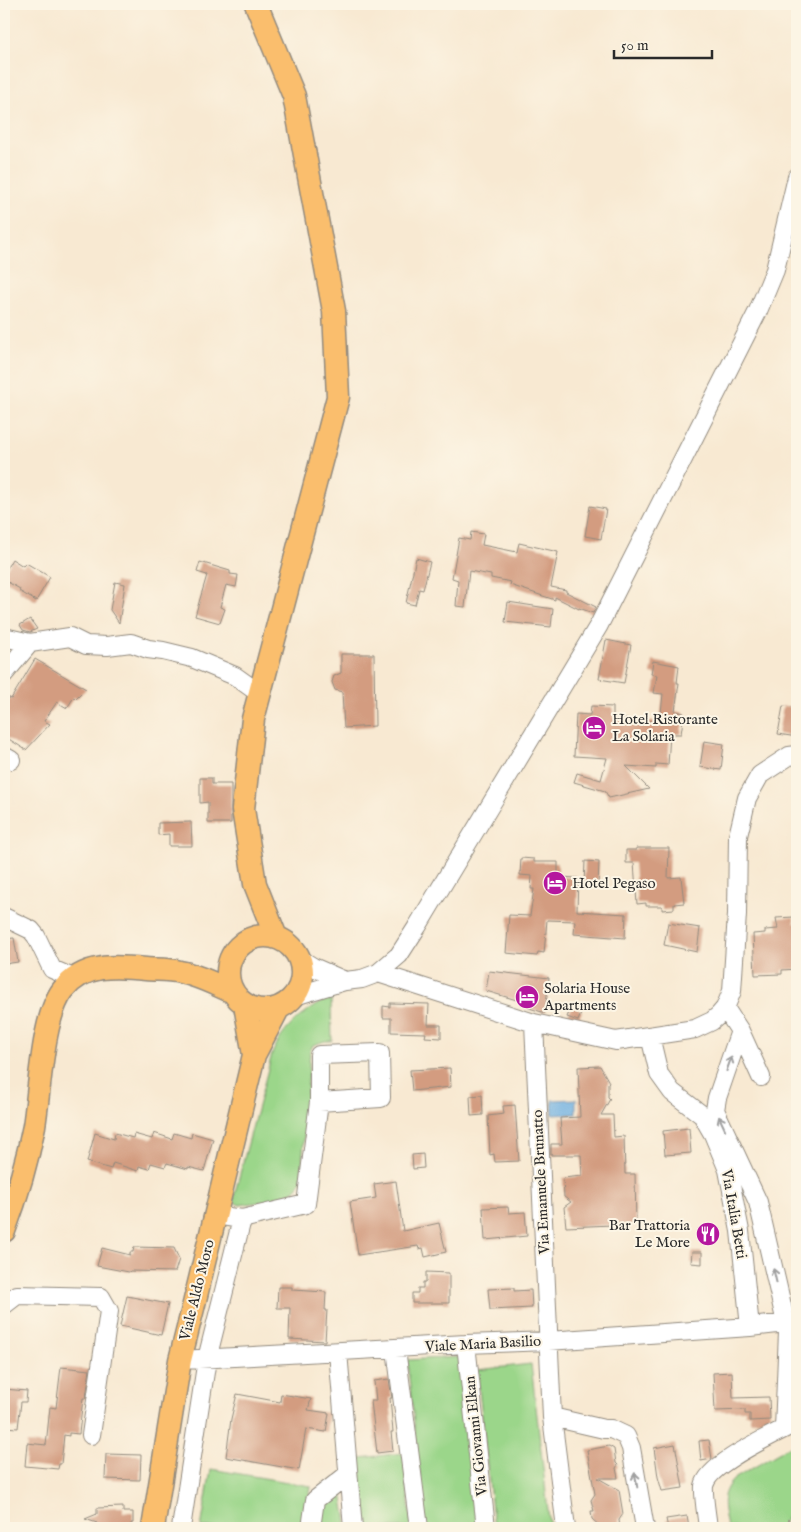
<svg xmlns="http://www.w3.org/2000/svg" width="801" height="1532" font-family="'IM FELL English',serif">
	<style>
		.green { fill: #9bd68a; stroke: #63805a }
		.water { fill: #6caee1; stroke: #4c6c86 }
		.building { fill: #d39c80 }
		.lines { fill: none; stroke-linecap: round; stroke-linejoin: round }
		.minor-casing { stroke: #928a7e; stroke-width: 20 }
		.major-casing { stroke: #928a7e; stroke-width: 25 }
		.path { stroke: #928a7e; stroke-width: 2.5; stroke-dasharray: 1 4; stroke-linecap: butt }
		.minor { stroke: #fff; stroke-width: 18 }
		.major { stroke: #fabe6d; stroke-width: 22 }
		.oneway { stroke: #a0a0a0 }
		.labels { text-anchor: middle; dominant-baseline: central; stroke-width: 4; stroke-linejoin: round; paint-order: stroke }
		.poi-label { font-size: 15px; fill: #2b2b2b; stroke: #fcf5e5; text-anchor: start }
		.street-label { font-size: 15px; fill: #2b2b2b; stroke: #fcf5e5 }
	</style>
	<rect width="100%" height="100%" fill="#fcf5e5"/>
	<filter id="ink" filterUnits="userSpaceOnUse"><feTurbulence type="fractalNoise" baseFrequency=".02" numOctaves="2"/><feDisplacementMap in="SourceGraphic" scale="10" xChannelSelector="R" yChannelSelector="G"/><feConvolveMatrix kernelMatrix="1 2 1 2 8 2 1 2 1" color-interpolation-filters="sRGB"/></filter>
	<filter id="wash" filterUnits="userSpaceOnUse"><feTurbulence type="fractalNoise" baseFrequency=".0096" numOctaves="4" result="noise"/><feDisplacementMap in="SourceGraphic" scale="20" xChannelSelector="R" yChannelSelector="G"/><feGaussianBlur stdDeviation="1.12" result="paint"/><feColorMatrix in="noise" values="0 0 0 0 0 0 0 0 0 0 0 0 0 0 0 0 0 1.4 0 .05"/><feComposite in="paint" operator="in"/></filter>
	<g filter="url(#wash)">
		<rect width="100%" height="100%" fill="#f8e9d2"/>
		<path class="green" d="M331 997 332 1041H325L313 1045 310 1051 301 1182C289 1202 261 1201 240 1205 235 1203 233 1202 234 1196L272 1054C283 1027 305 1010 331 997Z
			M459 1357 479 1528H426L407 1360Z
			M531 1364 550 1528H494L477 1370Z
			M797 1442V1503L780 1528H727C724 1508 718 1495 734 1479Z
			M403 1453 412 1528H360L352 1459Z
			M211 1469 311 1486 304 1528H201Z
			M341 1487 348 1528H315L318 1507Z"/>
		<path class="water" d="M576 1099V1114L553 1115 552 1100Z"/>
		<g id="blocks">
			<path class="building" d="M590 506 606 509 601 539 585 536Z
				M471 532 484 534 482 545 517 552 519 543 558 552 551 587 566 590V592L596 607 593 613 579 608V609L555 597V600L510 585 511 582 491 578V575L469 571 465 607 456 606 458 580 452 578 459 538 470 540Z
				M416 558 430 562 423 590 419 589 415 605 406 603Z
				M12 559 23 566 26 563 50 577 36 601 19 591 20 589 4 580V573Z
				M200 562 230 571V574L238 575 236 587 226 585 220 607 225 609 220 623 195 616 207 575 197 572Z
				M115 582 125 584 119 623 110 610Z
				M508 602 553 609 551 627 505 622Z
				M30 619 37 629 30 632 23 630 20 625Z
				M606 640 631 645 624 683 599 679Z
				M341 654H374L375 726 344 728 342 692 335 690 332 682 334 676 341 673Z
				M35 659 86 689 76 699 74 697 67 708 57 702 44 721 50 724 26 750 4 736V695L11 699Z
				M653 661 679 666 677 683H679L675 711 684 713 681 734H670L668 765 656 764V768L626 766 649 789 609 798 605 791 574 782 577 773 601 780 607 758 574 756 576 714 590 715 591 706 613 707V718L660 722 663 694 654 693 657 675 651 674Z
				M783 706 794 707 793 713 797 714V737L778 734Z
				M704 741 724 744 721 770 700 767Z
				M200 778H212V784H231V823H208V802L200 803Z
				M191 822 192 846H169V834L158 835V823Z
				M636 848H669L668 878 681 877 684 903 674 904V909L662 910V906H646V903L637 904 634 863H626V850H636Z
				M521 858 534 859V862H558V877L578 878 577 911 626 914 625 938 574 934 575 921 547 920 544 953 538 952 537 956 506 953 509 915 530 916 534 889H531L532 876 520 875Z
				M585 861 599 862 598 885H584Z
				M794 917V923H797V969L782 970V974L755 975 753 934 765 933V930L778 929 776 918Z
				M668 923 700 928 697 952 664 945Z
				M14 938 18 962 4 964V939Z
				M489 971 549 978 545 1013 526 1007 527 1003 486 991Z
				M390 1003 429 1004 428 1025H441V1038L425 1037 426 1033 391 1032V1018H383V1006L390 1007Z
				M572 1006 582 1011 578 1021 567 1017Z
				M600 1066 609 1082 608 1083V1097L610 1099 601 1115H613L614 1137 624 1136 625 1174H635L636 1224 566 1227 564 1207 571 1202 564 1197 563 1178 582 1176 581 1155H551V1144H562L560 1118 580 1117 578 1067Z
				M450 1068 451 1087 412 1091 410 1070Z
				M482 1095 483 1115 471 1116 470 1096Z
				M515 1105 519 1161 495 1162 494 1154 490 1155 488 1116 504 1114 503 1106Z
				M689 1128 691 1153 665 1155 663 1131Z
				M95 1133 114 1139 115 1133 133 1138 134 1134 152 1139 154 1133 172 1139 174 1133 191 1138 192 1133 213 1139 204 1171 188 1167V1169L167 1163 165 1167 151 1163 149 1169 139 1166 138 1171 113 1163 111 1169 87 1162Z
				M423 1154 424 1168 413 1169 412 1155Z
				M396 1181 403 1231 439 1223 446 1252 425 1257 423 1248 419 1249 418 1246 358 1255 350 1202 376 1198 374 1184Z
				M508 1207 509 1213 525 1212 527 1236 485 1240 483 1208Z
				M134 1247 174 1248 179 1259 175 1272 130 1271 129 1272 97 1266 102 1248 130 1255V1252H133Z
				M692 1252H702V1264L691 1263Z
				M426 1272 449 1273V1303H412V1293H418V1288H423V1282H426Z
				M278 1287H292V1290L326 1292 325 1310H327L325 1341 289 1339 290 1308H277Z
				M514 1288V1291L531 1290 532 1308 490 1310 488 1289Z
				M127 1296 168 1304 161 1335 120 1326Z
				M61 1367 90 1370 86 1398H83L79 1434 69 1433V1436L64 1435 61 1464H59L58 1469 25 1466 27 1443 46 1445 50 1407 56 1408Z
				M732 1372 733 1398 769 1397 770 1420 750 1421V1414H745V1410L715 1411 713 1373Z
				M389 1379 392 1398H390L393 1432H391L393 1451 377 1453 371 1401H376L374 1381Z
				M4 1389 27 1391 26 1402H21L18 1428 4 1427Z
				M237 1394 280 1402 281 1394 311 1399 308 1410 329 1413 326 1432 306 1429 299 1470 226 1457 231 1419Z
				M709 1440 712 1459 701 1461 699 1441Z
				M675 1444 683 1488 662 1491 658 1477 654 1448Z
				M609 1446 614 1449 616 1463 618 1465 616 1468 618 1478H598L619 1490 623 1514 619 1520 620 1528H602L592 1519 591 1511H594L591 1500 595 1494 587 1450Z
				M106 1454 141 1455 140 1480 105 1479Z
				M123 1507V1512H133V1523H131V1528H97V1523L85 1519 97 1514V1508Z
				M687 1516 689 1528H668L666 1519Z"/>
		</g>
	</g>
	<g filter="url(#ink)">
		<use href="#blocks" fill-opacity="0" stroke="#928a7e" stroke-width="1"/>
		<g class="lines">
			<g class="minor-casing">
				<path id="minor" d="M4 637 30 643 70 637 86 645 107 646 131 643 148 649 163 651 192 658 235 676 260 694
					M4 674 30 643
					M4 756 11 760
					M4 917 31 930 36 936 52 969 73 978
					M300 959 313 967 345 981
					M378 973 534 1023 616 1041 695 1029 712 1021 719 1015 725 1008 732 991 737 914 738 836 747 798 760 775 789 756 797 755
					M295 996 345 981 362 979 378 973 399 955 417 927 599 625 758 311 775 270 797 177
					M725 1008 740 1031 761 1077
					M534 1023 552 1417 566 1528
					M740 1031 717 1098 715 1110 758 1202 778 1288 788 1332 784 1429
					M650 1036 659 1074 672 1092 702 1115 713 1134 728 1170 740 1231 750 1327
					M242 1219 306 1204 319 1102 381 1098 380 1053 319 1055V1102
					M4 1305 17 1295 101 1297 109 1311 91 1435
					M466 1344 486 1528
					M396 1349 419 1528
					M338 1352 353 1528
					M180 1360 466 1344 548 1341 750 1327 786 1323
					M552 1417 604 1429H611L626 1436 631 1448 645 1528
					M181 1528 207 1359 242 1219 215 1215
					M311 1528 315 1500 347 1475
					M708 1528C707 1517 703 1496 704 1486 708 1463 776 1434 797 1422"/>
			</g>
			<g class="major-casing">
				<path id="major" d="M256 4 294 96 334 311 338 397 253 719 243 809 255 884 276 937
					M228 973a37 37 0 1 1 74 0a37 37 0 1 1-74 0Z
					M245 1005 254 1055
					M4 1231C17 1196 27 1162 34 1126 40 1090 42 1017 63 990 84 963 115 966 146 969 157 970 169 969 180 972 198 975 216 985 233 992
					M153 1528 180 1360 194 1304 254 1055 278 1009"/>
			</g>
			<path class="path" d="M782 1528 797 1509"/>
			<use href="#minor" class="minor"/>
			<use href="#major" class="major"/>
		</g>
		<defs><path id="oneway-shaft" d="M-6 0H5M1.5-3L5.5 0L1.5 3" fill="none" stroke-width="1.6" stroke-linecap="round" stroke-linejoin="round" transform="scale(1.25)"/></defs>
		<g class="oneway">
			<use href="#oneway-shaft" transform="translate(729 1064) rotate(-70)"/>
			<use href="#oneway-shaft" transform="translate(722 1123) rotate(-115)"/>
			<use href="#oneway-shaft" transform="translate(775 1276) rotate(-103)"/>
			<use href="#oneway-shaft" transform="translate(636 1480) rotate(-100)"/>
		</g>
	</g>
	<defs>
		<g id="hotel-disc" transform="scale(1.25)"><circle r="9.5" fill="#b5179e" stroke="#fcf5e5"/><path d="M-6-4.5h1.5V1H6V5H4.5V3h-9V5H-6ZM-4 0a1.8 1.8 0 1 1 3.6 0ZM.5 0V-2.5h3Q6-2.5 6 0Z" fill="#fff"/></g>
		<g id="restaurant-disc" transform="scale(1.25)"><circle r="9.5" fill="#b5179e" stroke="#fcf5e5"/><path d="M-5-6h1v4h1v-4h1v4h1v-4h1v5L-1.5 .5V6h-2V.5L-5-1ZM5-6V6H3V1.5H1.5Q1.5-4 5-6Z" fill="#fff"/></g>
	</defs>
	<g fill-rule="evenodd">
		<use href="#hotel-disc" x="594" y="728"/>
		<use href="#hotel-disc" x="555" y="883"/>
		<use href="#hotel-disc" x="527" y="997"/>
		<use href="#restaurant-disc" x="708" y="1234"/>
	</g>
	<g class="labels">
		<g class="poi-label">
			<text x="612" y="719">Hotel Ristorante<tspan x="612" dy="17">La Solaria</tspan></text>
			<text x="572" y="883">Hotel Pegaso</text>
			<text x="544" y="988">Solaria House<tspan x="544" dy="17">Apartments</tspan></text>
			<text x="690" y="1225" text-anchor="end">Bar Trattoria<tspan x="690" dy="17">Le More</tspan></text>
		</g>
		<g class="street-label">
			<text transform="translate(541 1182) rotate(-93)">Via Emanuele Brunatto</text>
			<text transform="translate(734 1214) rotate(80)">Via Italia Betti</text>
			<text transform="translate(197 1290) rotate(-76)">Viale Aldo Moro</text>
			<text transform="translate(483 1344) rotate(-3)">Viale Maria Basilio</text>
			<text transform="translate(476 1436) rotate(-96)">Via Giovanni Elkan</text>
		</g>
	</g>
	<rect width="801" height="1532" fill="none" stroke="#fcf5e5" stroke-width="20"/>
	<path d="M614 50v8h98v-8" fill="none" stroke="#2b2b2b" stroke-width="2.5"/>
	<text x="621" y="50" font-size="15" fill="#2b2b2b" stroke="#fcf5e5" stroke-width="4" paint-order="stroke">50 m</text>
</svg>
